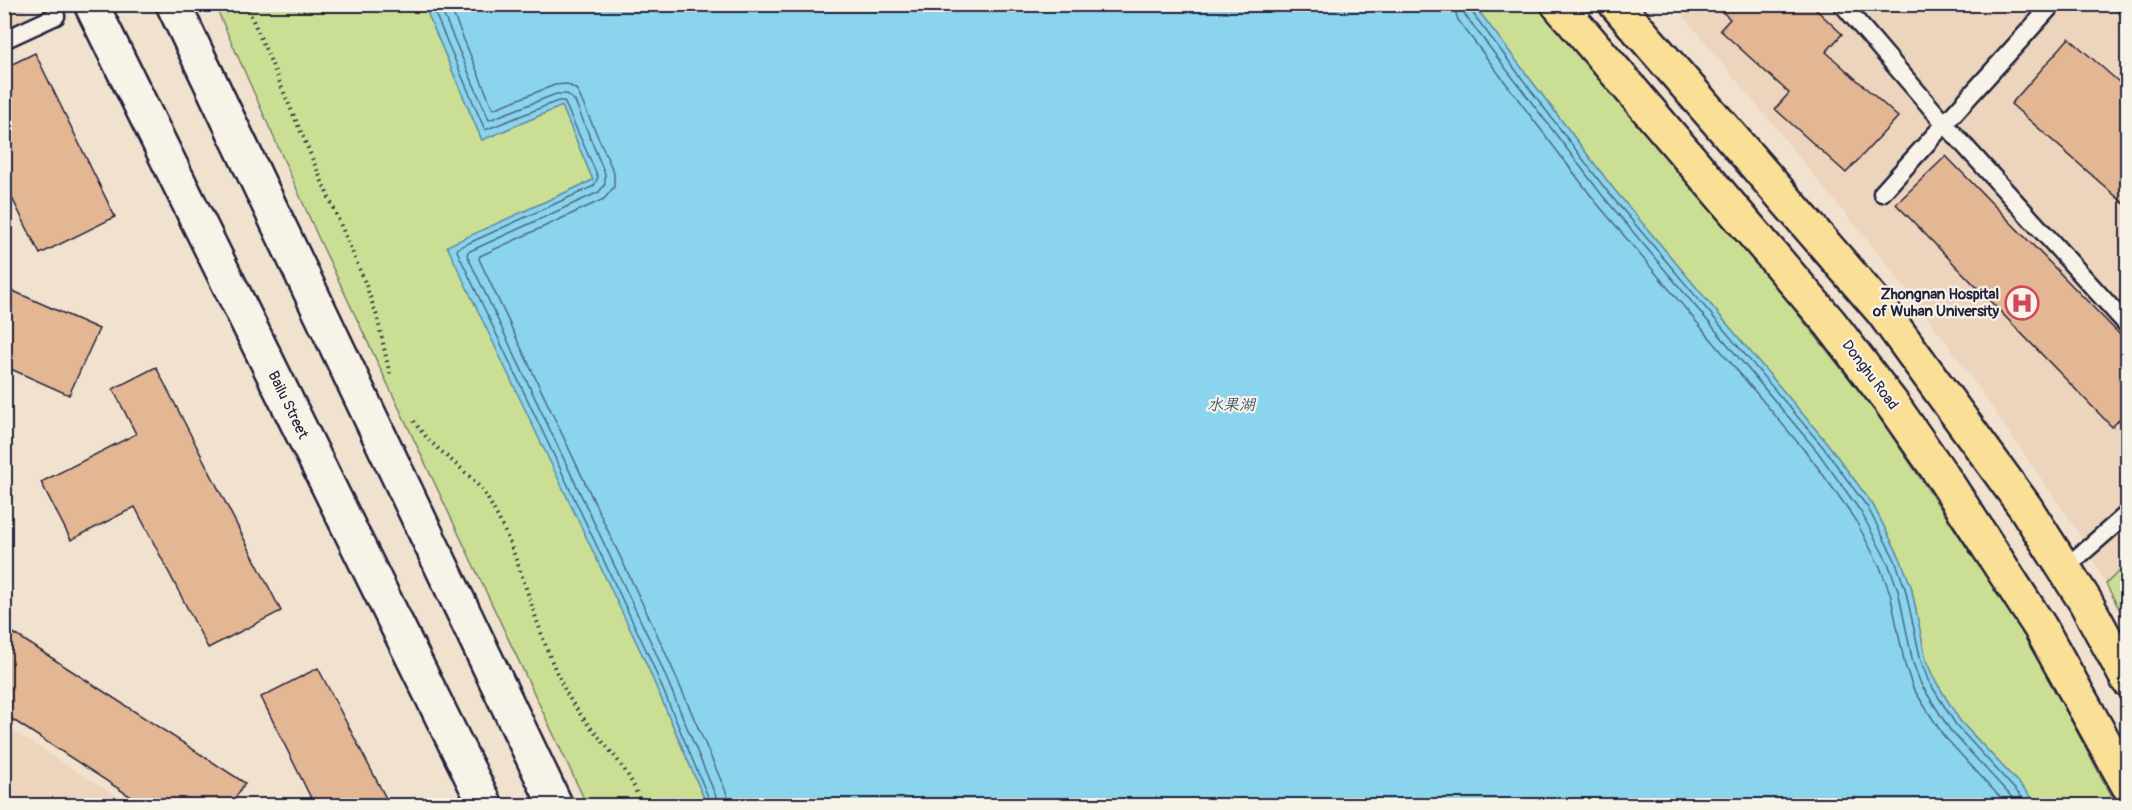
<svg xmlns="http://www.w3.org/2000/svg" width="2132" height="810" font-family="Pangolin,'LXGW WenKai TC',sans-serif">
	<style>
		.built { fill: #edd4bd }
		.green { fill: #cbdf94; stroke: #768068; stroke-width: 1.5 }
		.water { fill: #8bd4ed; stroke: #618da6; stroke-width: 1.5 }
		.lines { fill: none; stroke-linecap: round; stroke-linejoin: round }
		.shore { stroke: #4c6982; stroke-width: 1.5 }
		.building { fill: #e3b694; stroke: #22223b; stroke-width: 1.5 }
		.service-casing { stroke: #22223b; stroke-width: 21 }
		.secondary-casing { stroke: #22223b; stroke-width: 38 }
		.primary-casing { stroke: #22223b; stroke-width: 38 }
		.path { stroke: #22223b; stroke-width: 4; stroke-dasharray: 1.5 4.5; stroke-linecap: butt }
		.service { stroke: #f7f3e8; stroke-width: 16 }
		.secondary { stroke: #f7f3e8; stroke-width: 33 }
		.primary { stroke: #fadf96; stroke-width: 33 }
		.labels { text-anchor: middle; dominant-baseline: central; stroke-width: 4.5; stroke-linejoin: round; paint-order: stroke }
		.poi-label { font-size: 15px; font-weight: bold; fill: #22223b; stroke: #f7f3e8; text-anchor: end }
		.street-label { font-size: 15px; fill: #22223b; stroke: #f7f3e8 }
		.water-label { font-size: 16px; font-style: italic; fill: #425770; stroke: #f7f3e8 }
	</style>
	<rect width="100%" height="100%" fill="#f1e1cf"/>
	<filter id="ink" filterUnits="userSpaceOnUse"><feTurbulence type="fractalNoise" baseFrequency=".0167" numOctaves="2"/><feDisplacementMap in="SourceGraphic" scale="12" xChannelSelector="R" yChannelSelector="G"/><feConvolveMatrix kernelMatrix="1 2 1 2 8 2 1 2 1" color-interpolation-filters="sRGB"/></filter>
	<g filter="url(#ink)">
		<path class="built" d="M4 5H23L37 36 5 50Z
			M1675 5H2127V624L2075 527 1950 347 1883 260Z
			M5 726 130 805H5Z"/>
		<path class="green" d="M215 5H424L482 140 562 106 593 180 448 246 643 656 707 805H587L319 239Z
			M1474 5H1538L1786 299 1875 411 2025 634 2116 805H2039L1960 721 1933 677 1926 660 1911 586 1900 558 1873 505 1827 443 1612 187Z
			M2127 563V624L2106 584Z"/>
		<path class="water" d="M424 5H1474L1612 187 1827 443 1873 505 1900 558 1911 586 1926 660 1933 677 1960 721 2039 805H707L643 656 447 246 593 180 562 106 482 140Z"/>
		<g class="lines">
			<path class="shore" d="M431 4 485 130 558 101H564L598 177 594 186 458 248 457 251 648 654 712 806
				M439 4 489 120 556 94H567L575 101 605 174V184L599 192 468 252 467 255 655 651 720 806
				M449 4 493 109 555 85 567 84 577 90 614 173V187L604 199 480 256 479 259 663 647 727 794 729 806
				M1453 4 1458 20 1595 201 1810 457 1854 517 1880 567 1890 593 1905 665 1913 688 1943 735 2008 806
				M1462 4 1465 15 1602 195 1817 451 1861 512 1888 563 1898 590 1913 663 1921 684 1950 730 2020 806
				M1470 4 1471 11 1607 191 1823 447 1868 508 1895 560 1905 588 1921 661 1928 680 1956 725 2030 806"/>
		</g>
		<path class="building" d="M4 4H8L12 13 4 17Z
			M1714 4H1810L1842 34 1826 52 1898 117 1846 173 1775 109 1789 93 1720 30 1730 19Z
			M2069 38 2128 90V207L2011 104Z
			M35 53 115 217 40 254 4 182V68Z
			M1946 156 2128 343V411L2112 427 1896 204Z
			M4 287 99 329 69 395 4 366Z
			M156 367 281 611 208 648 135 507 71 540 41 482 136 434 113 389Z
			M4 627 245 783 230 806H145L4 714Z
			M318 668 390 806H315L261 697Z"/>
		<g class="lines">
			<g class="service-casing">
				<path id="service" d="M1842 4 1945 124 2128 326
					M2124 4 2128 8
					M4 40 56 16
					M1882 193 2053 4
					M2064 569 2128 513"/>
			</g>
			<g class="secondary-casing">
				<path id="secondary" d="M91 4 486 806
					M173 4 556 806"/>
			</g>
			<g class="primary-casing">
				<path id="primary" d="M1558 4 1830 323 1892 404 1945 480 2040 627 2128 785
					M1616 4 1883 312 2025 507 2085 601 2128 680"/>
			</g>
			<path class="path" d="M246 4 363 277 377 316 390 375
				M414 421C433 452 471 469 489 501 524 560 534 631 566 692 587 732 630 761 641 806"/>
			<use href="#service" class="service"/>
			<use href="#secondary" class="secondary"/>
			<use href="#primary" class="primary"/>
		</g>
	</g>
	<defs>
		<g id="hospital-ring" transform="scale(1.725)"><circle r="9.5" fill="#f7f3e8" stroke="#d1495b" stroke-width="1.5"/><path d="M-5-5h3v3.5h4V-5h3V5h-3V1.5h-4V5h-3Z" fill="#d1495b"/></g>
	</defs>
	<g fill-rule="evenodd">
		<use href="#hospital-ring" x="2022" y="303"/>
	</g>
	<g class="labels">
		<g class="poi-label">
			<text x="1999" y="294">Zhongnan Hospital<tspan x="1999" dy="17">of Wuhan University</tspan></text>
		</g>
		<g class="street-label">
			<text transform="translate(1870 375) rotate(53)">Donghu Road</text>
			<text transform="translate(288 405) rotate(64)">Bailu Street</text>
		</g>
		<g class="water-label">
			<text x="1231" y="405">水果湖</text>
		</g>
	</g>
	<rect width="2132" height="810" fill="none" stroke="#f7f3e8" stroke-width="24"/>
	<rect x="12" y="12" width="2108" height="786" fill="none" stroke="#22223b" stroke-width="2" filter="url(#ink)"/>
</svg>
